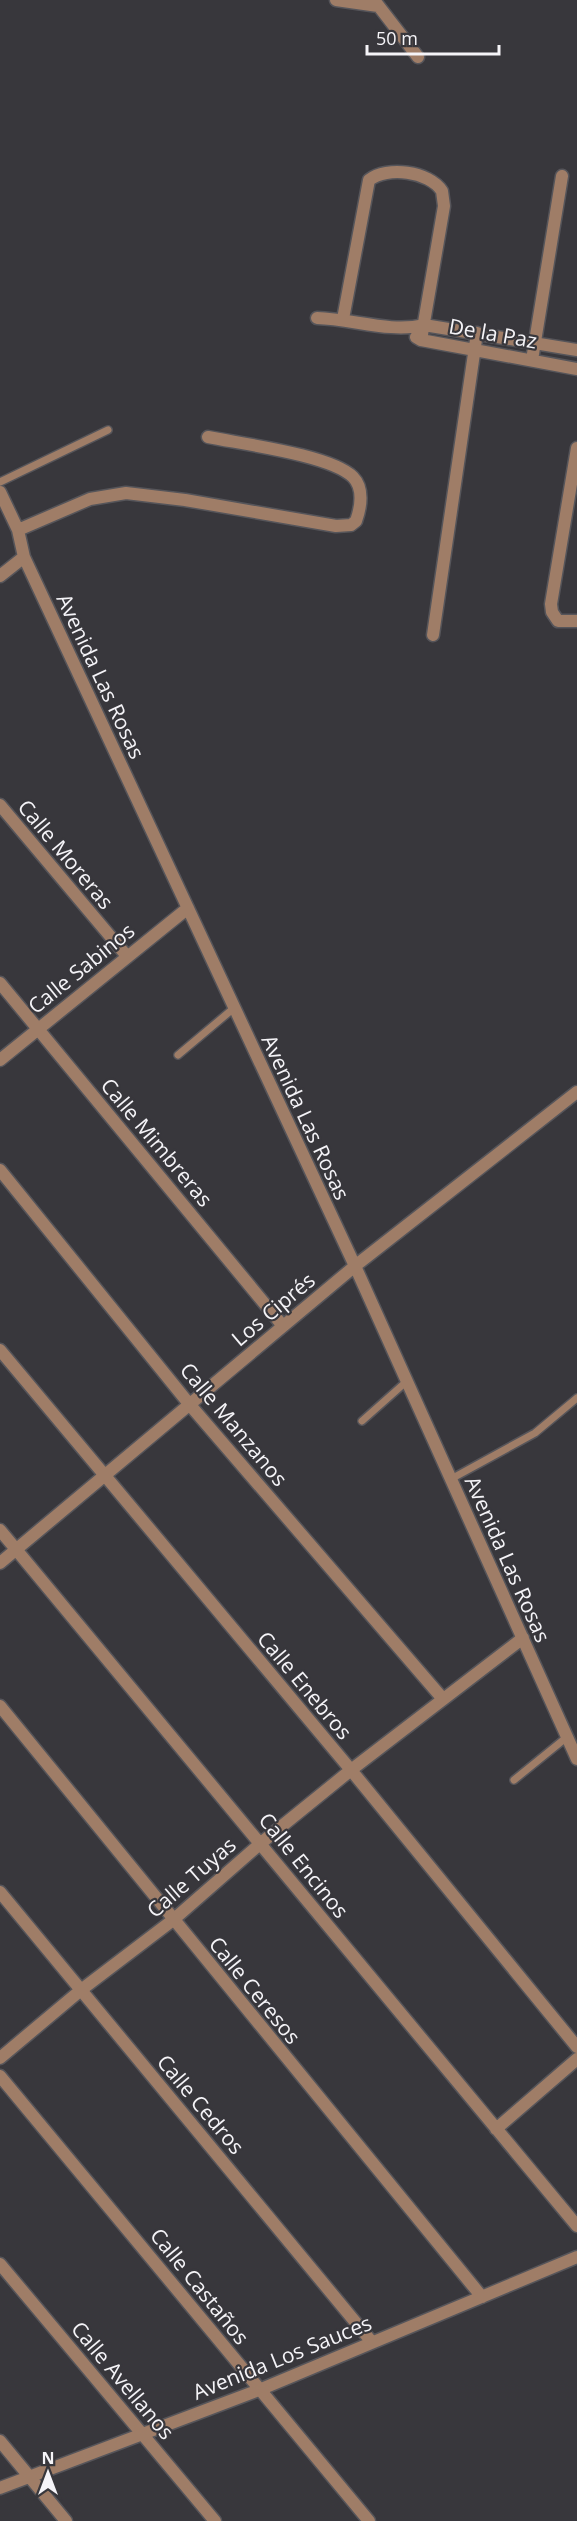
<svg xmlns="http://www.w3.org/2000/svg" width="577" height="2521" font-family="'Open Sans',sans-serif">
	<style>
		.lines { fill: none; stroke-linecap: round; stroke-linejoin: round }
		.service-casing { stroke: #56555a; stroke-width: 10 }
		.minor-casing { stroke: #56555a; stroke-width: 15 }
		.service { stroke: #9f7d67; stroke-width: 7 }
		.minor { stroke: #9f7d67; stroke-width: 12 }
		.labels { text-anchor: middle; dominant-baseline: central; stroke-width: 4.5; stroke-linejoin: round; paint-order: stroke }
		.street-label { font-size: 21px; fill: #f5f4f8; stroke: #38373c }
	</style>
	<rect width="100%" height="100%" fill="#38373c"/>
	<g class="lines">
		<g class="service-casing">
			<path id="service" d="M0 482 108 430
				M178 1055 234 1008
				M362 1421 407 1381
				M451 1479 535 1433 577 1398
				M514 1780 567 1737"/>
		</g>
		<g class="minor-casing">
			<path id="minor" d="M336 0 378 6
				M374 0 418 57
				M317 318C353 319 390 333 424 325L577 350
				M343 319 369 180C387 166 429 171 442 191L444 206 421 340
				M416 337 421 340 577 369
				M532 360 562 176
				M577 448 551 604 552 612 558 621H577
				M0 492 18 530 24 557 355 1266 577 1759
				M18 530 90 499 126 493 185 500 336 526 351 525 356 521C361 507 364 488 353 477 331 455 242 444 208 437
				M0 576 24 557
				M433 635 477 333
				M0 805 126 955
				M0 983 283 1326
				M0 1060 188 908
				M0 1170 190 1405 443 1699
				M0 1350 351 1770 577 2047
				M0 1530 577 2226
				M0 1563 355 1266 577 1092
				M0 1706 482 2297
				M0 1892 371 2341
				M0 2058 81 1990 173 1920 261 1843 351 1770 523 1638
				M0 2076 369 2521
				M496 2129 577 2059
				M0 2264 215 2521
				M0 2441 66 2521
				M0 2488 259 2390 577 2257"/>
		</g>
		<use href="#service" class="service"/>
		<use href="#minor" class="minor"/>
	</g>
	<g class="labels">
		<g class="street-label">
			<text transform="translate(493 333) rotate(10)">De la Paz</text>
			<text transform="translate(101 676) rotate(65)">Avenida Las Rosas</text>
			<text transform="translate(66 854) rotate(50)">Calle Moreras</text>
			<text transform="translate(81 968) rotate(-39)">Calle Sabinos</text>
			<text transform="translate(306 1117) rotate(65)">Avenida Las Rosas</text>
			<text transform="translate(157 1142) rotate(50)">Calle Mimbreras</text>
			<text transform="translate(273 1309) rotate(-40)">Los Ciprés</text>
			<text transform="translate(234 1424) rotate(50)">Calle Manzanos</text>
			<text transform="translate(508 1559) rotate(66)">Avenida Las Rosas</text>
			<text transform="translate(305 1685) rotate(50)">Calle Enebros</text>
			<text transform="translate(304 1865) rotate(51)">Calle Encinos</text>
			<text transform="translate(191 1877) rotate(-41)">Calle Tuyas</text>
			<text transform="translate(255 1990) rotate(51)">Calle Ceresos</text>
			<text transform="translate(201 2104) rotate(50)">Calle Cedros</text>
			<text transform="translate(200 2286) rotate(51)">Calle Castaños</text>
			<text transform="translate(282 2357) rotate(-22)">Avenida Los Sauces</text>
			<text transform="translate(123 2380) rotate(50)">Calle Avellanos</text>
		</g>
	</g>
	<g transform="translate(48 2473)" stroke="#38373c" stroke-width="4.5" paint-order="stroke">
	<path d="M0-4.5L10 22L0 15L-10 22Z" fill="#f5f4f8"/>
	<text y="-9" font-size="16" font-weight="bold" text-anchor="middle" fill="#f5f4f8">N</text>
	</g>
	<path d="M367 45v9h132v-9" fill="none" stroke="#f5f4f8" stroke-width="3"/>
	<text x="376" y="45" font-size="18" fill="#f5f4f8" stroke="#38373c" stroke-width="4.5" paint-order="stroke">50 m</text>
</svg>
